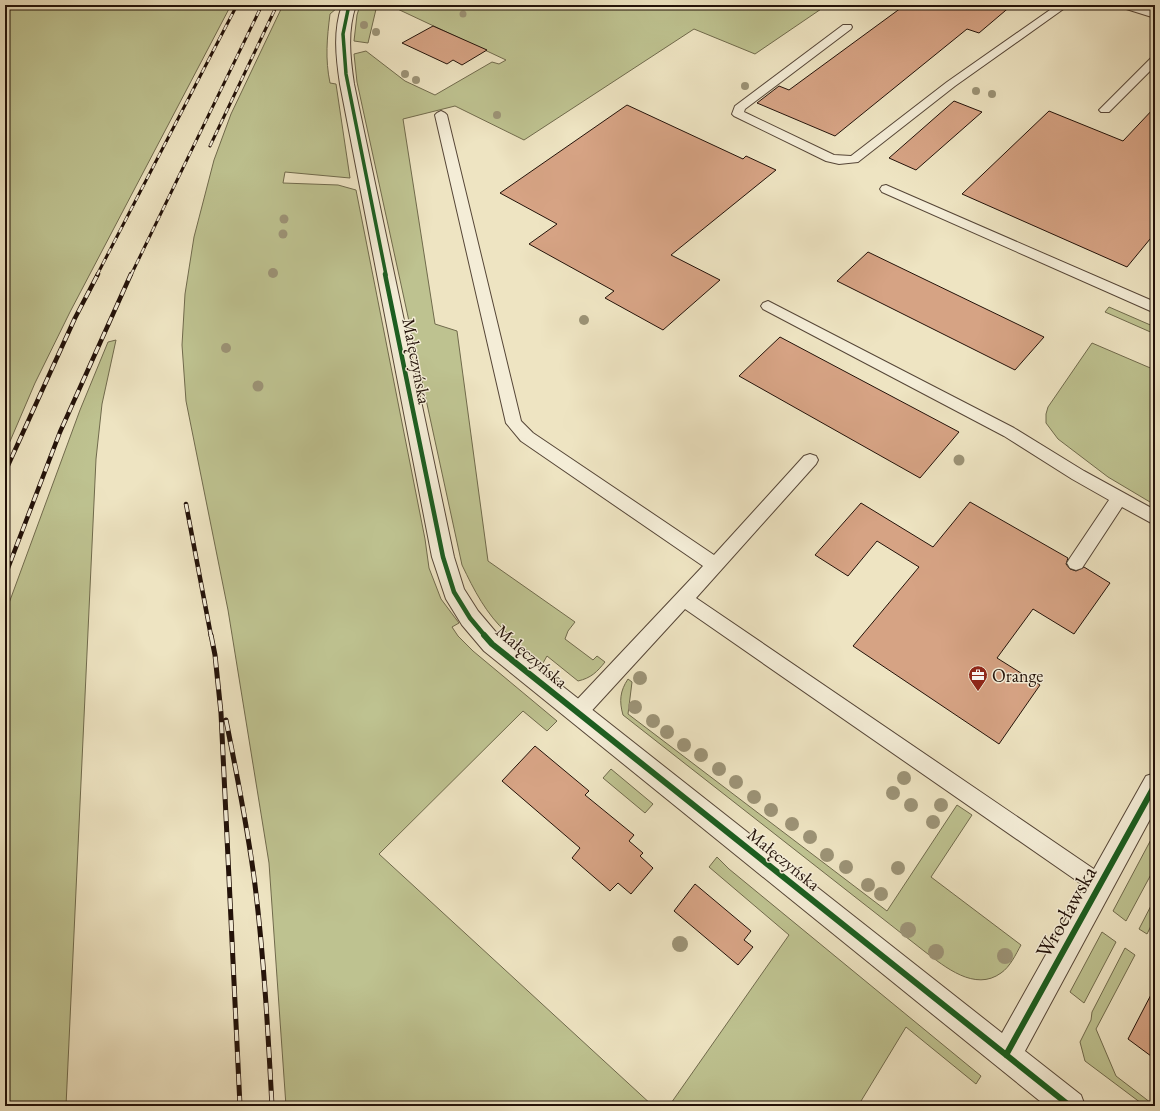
<svg xmlns="http://www.w3.org/2000/svg" width="1160" height="1111" font-family="'EB Garamond',serif">
	<style>
		.green { fill: #bec290; stroke: #706a4c }
		.building { fill: #d6a384; stroke: #231209 }
		.lines { fill: none; stroke-linecap: round; stroke-linejoin: round }
		.service-casing { stroke: #564637; stroke-width: 2 }
		.minor-casing { stroke: #564637; stroke-width: 2 }
		.service { fill: #f4edd7; fill-rule: evenodd }
		.minor { fill: #f4edd7; fill-rule: evenodd }
		.rail-far2-casing { stroke: #231209; stroke-width: 3 }
		.rail-far1-casing { stroke: #231209; stroke-width: 4.5 }
		.rail-casing { stroke: #231209; stroke-width: 5 }
		.rail-far2 { stroke: #f4edd7; stroke-width: 2; stroke-dasharray: 6; stroke-linecap: butt }
		.rail-far1 { stroke: #f4edd7; stroke-width: 3; stroke-dasharray: 8; stroke-linecap: butt }
		.rail { stroke: #f4edd7; stroke-width: 3.5; stroke-dasharray: 11; stroke-linecap: butt }
		.cycleway-far2-casing { stroke: #f4edd7; stroke-width: 5 }
		.cycleway-far1-casing { stroke: #f4edd7; stroke-width: 7 }
		.cycleway-casing { stroke: #f4edd7; stroke-width: 8 }
		.cycleway-far2 { stroke: #1b5e20; stroke-width: 3.5 }
		.cycleway-far1 { stroke: #1b5e20; stroke-width: 4.5 }
		.cycleway { stroke: #1b5e20; stroke-width: 6 }
		.tree { fill: #9c9376 }
		.labels { text-anchor: middle; dominant-baseline: central; stroke-width: 3; stroke-linejoin: round; paint-order: stroke }
		.street-label { font-size: 18px; fill: #231209; stroke: #f4edd7 }
		.poi-label { font-size: 18px; fill: #231209; stroke: #f4edd7; text-anchor: start }
		.near-street-label { font-size: 22px; fill: #231209; stroke: #f4edd7 }
	</style>
	<rect width="100%" height="100%" fill="#eee4c2"/>
	<filter id="stains"><feTurbulence type="fractalNoise" baseFrequency=".005" numOctaves="4"/><feColorMatrix values="0 0 0 0 .2 0 0 0 0 .09 0 0 0 0 .02 0 0 0 .5 -.17"/></filter>
	<radialGradient id="worn" r=".72"><stop offset=".6" stop-color="#630" stop-opacity="0"/><stop offset="1" stop-color="#630" stop-opacity=".3"/></radialGradient>
	<path class="green" d="M5 5H231L70 312 35 383 5 453Z
		M283 5H338L337 8 330 14C327 38 325 59 330 83L336 84 350 178 285 172 283 183 338 185 356 190 425 539 429 568 441 599 459 623 452 627 458 636 473 651 557 721 547 731 523 711 379 854 653 1106H286L269 863 228 610 186 401 182 345 185 294 194 237 214 160 231 114Z
		M360 5H377L368 43 354 41 357 15Z
		M389 5H827L755 54 694 29 524 140 455 106 403 119 435 324 457 331 488 561 575 622 568 631 565 639 593 660 597 656 605 662C597 672 591 678 578 681L547 656 543 663C531 653 518 644 507 633 486 614 474 590 462 565L357 82 354 54 366 51 405 81 435 95 492 62 499 64 506 60Z
		M1109 307 1155 327V334L1105 312Z
		M116 340 102 404 96 459 66 1106H5V614L80 410 108 342Z
		M1092 343 1155 370V505L1108 477 1058 439 1046 423V414L1048 407Z
		M628 679 632 682 628 714 887 911 957 805 972 815 931 877 1021 945C1016 954 1010 967 1001 973 975 992 945 967 924 951L623 715C619 701 620 691 628 679Z
		M611 769 653 804 645 813 603 778Z
		M1155 832V867L1126 921 1113 911Z
		M717 857 729 869 981 1076 976 1084 906 1027 858 1106H669L789 935 709 867Z
		M1155 898V918L1147 934 1139 929Z
		M1102 932 1116 942 1084 1003 1070 992Z
		M1125 948 1135 955 1096 1029 1116 1076 1155 1106H1145L1085 1061 1080 1042 1091 1020 1092 1012Z"/>
	<path class="building" d="M905 5H1012L979 33 967 29 835 136 757 103 779 86 789 90Z
		M433 26 487 50 462 65 453 60 447 64 402 43Z
		M954 101 982 112 916 170 889 158Z
		M627 105 743 159 746 156 776 170 671 255 720 280 663 330 605 298 614 291 529 244 557 224 500 193Z
		M1155 107V233L1127 267 962 194 1049 111 1123 141Z
		M868 252 1044 337 1015 370 837 281Z
		M780 337 959 432 920 478 739 376Z
		M970 502 1068 558 1066 564 1070 569 1076 571 1084 567 1110 583 1074 634 1033 609 997 658 1040 685 999 744 853 646 919 567 877 541 848 576 815 555 861 503 933 547Z
		M535 746 589 791 585 795 634 835 629 841 643 853 640 856 653 868 631 894 618 883 610 891 572 858 580 848 502 781Z
		M695 884 751 931 744 940 753 947 738 965 674 911Z
		M1155 987V1059L1128 1039Z"/>
	<g class="lines">
		<g class="service-casing">
			<path id="service" d="M1057 5H1069L955 86 858 162 839 164 826 161 734 116 732 114 735 106 843 25H851L852 27 851 29 745 109 744 112 834 155 851 156 947 82Z
				M1119 5H1135L1155 12V18L1120 7Z
				M1155 57V66L1109 112H1101L1099 110 1151 58Z
				M441 111 445 113 447 115 521 421 533 433 714 555 804 456 810 454 816 456 818 460 816 464 696 598 1107 878 1110 885 1107 892 1100 895 1093 892 685 609 585 718 578 721 571 718 569 712 571 706 703 566 521 441 506 423 435 115 437 113Z
				M886 185 1155 302V313L882 192 880 189 882 186Z
				M768 301 1014 428 1084 471 1155 510V525L1122 507 1082 568 1076 570 1070 568 1067 563 1070 558 1109 500 1072 479 1004 436 763 309 761 306 763 303Z"/>
		</g>
		<g class="minor-casing">
			<path id="minor" d="M342 5H356C347 31 350 57 354 84L454 557 464 589 478 611 500 637 1002 1033 1146 776 1155 773V810L1025 1051 1081 1095 1085 1106H1046L484 651 462 625 446 599 432 557 340 84C336 57 333 31 342 5Z"/>
		</g>
		<use href="#service" class="service"/>
		<use href="#minor" class="minor"/>
		<g class="rail-far2-casing">
			<path id="rail-far2" d="M210 146 277 5
				M97 275 237 5
				M131 275 262 5"/>
		</g>
		<g class="rail-far1-casing">
			<path id="rail-far1" d="M5 472 75 318 98 274
				M186 504 211 636
				M5 576 60 432 131 274"/>
		</g>
		<g class="rail-casing">
			<path id="rail" d="M211 635 215 655 221 713 240 1106
				M226 720C237 775 248 829 255 885 264 958 268 1032 272 1106"/>
		</g>
		<use href="#rail-far2" class="rail-far2"/>
		<use href="#rail-far1" class="rail-far1"/>
		<use href="#rail" class="rail"/>
		<g class="cycleway-far2-casing">
			<path id="cycleway-far2" d="M349 5 343 34 346 74 386 275"/>
		</g>
		<g class="cycleway-far1-casing">
			<path id="cycleway-far1" d="M385 274 443 557 454 592 470 618 485 636"/>
		</g>
		<g class="cycleway-casing">
			<path id="cycleway" d="M484 635 492 644 1070 1106
				M1006 1055 1155 785"/>
		</g>
		<use href="#cycleway-far2" class="cycleway-far2"/>
		<use href="#cycleway-far1" class="cycleway-far1"/>
		<use href="#cycleway" class="cycleway"/>
	</g>
	<g class="tree">
		<circle cx="463" cy="14" r="3.5"/>
		<circle cx="364" cy="25" r="4"/>
		<circle cx="376" cy="32" r="4"/>
		<circle cx="405" cy="74" r="4"/>
		<circle cx="416" cy="80" r="4"/>
		<circle cx="745" cy="86" r="4"/>
		<circle cx="976" cy="91" r="4"/>
		<circle cx="992" cy="94" r="4"/>
		<circle cx="497" cy="115" r="4"/>
		<circle cx="284" cy="219" r="4.5"/>
		<circle cx="283" cy="234" r="4.5"/>
		<circle cx="273" cy="273" r="5"/>
		<circle cx="584" cy="320" r="5"/>
		<circle cx="226" cy="348" r="5"/>
		<circle cx="258" cy="386" r="5.5"/>
		<circle cx="959" cy="460" r="5.5"/>
		<circle cx="640" cy="678" r="7"/>
		<circle cx="635" cy="707" r="7"/>
		<circle cx="653" cy="721" r="7"/>
		<circle cx="667" cy="732" r="7"/>
		<circle cx="684" cy="745" r="7"/>
		<circle cx="701" cy="755" r="7"/>
		<circle cx="719" cy="769" r="7"/>
		<circle cx="904" cy="778" r="7"/>
		<circle cx="736" cy="782" r="7"/>
		<circle cx="893" cy="793" r="7"/>
		<circle cx="754" cy="797" r="7"/>
		<circle cx="911" cy="805" r="7"/>
		<circle cx="941" cy="805" r="7"/>
		<circle cx="771" cy="810" r="7"/>
		<circle cx="933" cy="822" r="7"/>
		<circle cx="792" cy="824" r="7"/>
		<circle cx="810" cy="837" r="7"/>
		<circle cx="827" cy="855" r="7"/>
		<circle cx="846" cy="867" r="7"/>
		<circle cx="898" cy="868" r="7"/>
		<circle cx="868" cy="885" r="7"/>
		<circle cx="881" cy="894" r="7"/>
		<circle cx="908" cy="930" r="8"/>
		<circle cx="680" cy="944" r="8"/>
		<circle cx="936" cy="952" r="8"/>
		<circle cx="1005" cy="956" r="8"/>
	</g>
	<defs>
		<g id="office-pin" transform="scale(1)"><path d="M0 17L-7.5 6A9.5 9.5 0 1 1 7.5 6Z" fill="#8f2418" stroke="#f4edd7"/><path d="M-6-3h4V-5.5h4V-3h4V5H-6ZM-1-4.5V-3h2v-1.5ZM-6 0V1H6V0Z" fill="#fff"/></g>
	</defs>
	<g fill-rule="evenodd">
		<use href="#office-pin" x="978" y="675"/>
	</g>
	<g class="labels">
		<g class="street-label">
			<text transform="translate(417 361) rotate(79)">Małęczyńska</text>
			<text transform="translate(532 656) rotate(40)">Małęczyńska</text>
			<text transform="translate(784 859) rotate(39)">Małęczyńska</text>
		</g>
		<g class="poi-label">
			<text x="992" y="675">Orange</text>
		</g>
		<g class="near-street-label">
			<text transform="translate(1066 912) rotate(-61)">Wrocławska</text>
		</g>
	</g>
	<rect width="1160" height="1111" fill="none" stroke="#eee4c2" stroke-width="20"/>
	<rect x="6" y="6" width="1148" height="1099" fill="none" stroke="#231209" stroke-width="2"/>
	<rect x="10" y="10" width="1140" height="1091" fill="none" stroke="#231209"/>
	<rect width="100%" height="100%" filter="url(#stains)"/>
	<rect width="100%" height="100%" fill="url(#worn)"/>
</svg>
